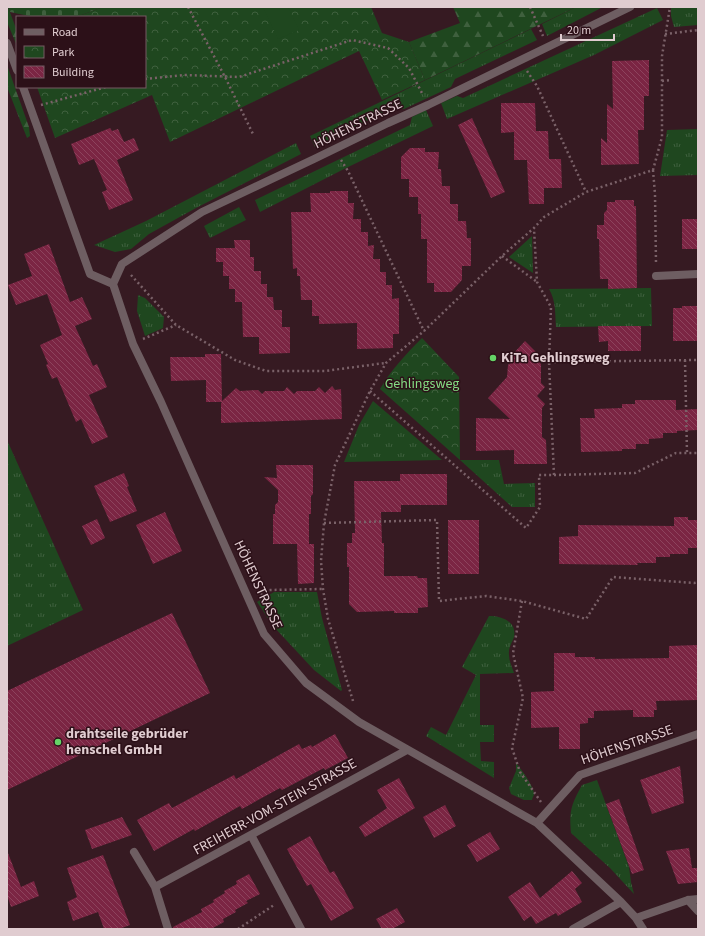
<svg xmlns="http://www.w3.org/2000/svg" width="705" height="936" font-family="'Source Sans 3',sans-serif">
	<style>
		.grass { fill: url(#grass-tufts) }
		.forest { fill: url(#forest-firs) }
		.cemetery { fill: url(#cemetery-stones) }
		.park { fill: url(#park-crowns) }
		.pitch { fill: #1f471f }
		.building { fill: url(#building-back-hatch) }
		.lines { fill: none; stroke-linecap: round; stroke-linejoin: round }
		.path { stroke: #7a6168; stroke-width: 2.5; stroke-dasharray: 2 3; stroke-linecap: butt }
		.street { stroke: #6e5e62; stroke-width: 8 }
		.poi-dot { fill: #65d467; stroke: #2c1018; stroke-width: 1.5 }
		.labels { text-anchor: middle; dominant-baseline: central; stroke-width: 3; stroke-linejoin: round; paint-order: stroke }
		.street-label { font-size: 14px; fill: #e0ccd0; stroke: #2c1018 }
		.poi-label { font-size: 14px; font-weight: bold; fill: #e0ccd0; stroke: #2c1018; text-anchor: start }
		.park-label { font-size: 14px; fill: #84dd83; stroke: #2c1018 }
	</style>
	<defs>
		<pattern id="grass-tufts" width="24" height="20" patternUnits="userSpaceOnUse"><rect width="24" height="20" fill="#1f471f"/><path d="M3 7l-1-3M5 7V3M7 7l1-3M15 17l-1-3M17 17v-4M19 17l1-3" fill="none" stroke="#3f603e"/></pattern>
		<pattern id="forest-firs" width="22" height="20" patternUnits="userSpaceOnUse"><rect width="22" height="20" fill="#1f471f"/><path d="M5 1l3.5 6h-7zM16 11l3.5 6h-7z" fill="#3f603e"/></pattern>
		<pattern id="cemetery-stones" width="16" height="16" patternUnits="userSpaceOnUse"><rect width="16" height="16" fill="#1f471f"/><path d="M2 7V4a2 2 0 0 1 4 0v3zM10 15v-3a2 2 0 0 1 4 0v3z" fill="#3f603e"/></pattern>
		<pattern id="park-crowns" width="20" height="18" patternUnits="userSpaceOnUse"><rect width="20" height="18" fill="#1f471f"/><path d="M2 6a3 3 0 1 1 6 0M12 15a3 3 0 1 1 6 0" fill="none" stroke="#3f603e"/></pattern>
		<pattern id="building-back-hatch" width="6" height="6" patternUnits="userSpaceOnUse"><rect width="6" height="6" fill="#7b2543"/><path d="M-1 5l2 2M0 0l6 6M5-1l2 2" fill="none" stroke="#8d435d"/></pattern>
	</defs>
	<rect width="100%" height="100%" fill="#361a22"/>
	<path class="grass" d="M576 7H603L547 36 542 24Z
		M671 7H698V25L674 27 671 16Z
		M657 8 663 20 594 55 447 119 441 103 457 96 463 98Z
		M531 29 537 40 455 79 451 87 404 109 392 108 315 147 310 136Z
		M426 110 433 126 344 169 260 212 255 200 410 125 412 117Z
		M698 129V175L660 176 667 130Z
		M296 143 301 154 196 208 149 234 131 249 115 252 94 245 146 221Z
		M239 207 246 220 210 238 204 226Z
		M532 236 533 273 509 257Z
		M651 288 652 326 556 327C555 313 556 301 549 289Z
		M138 295 145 298 164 317 163 328 145 336 137 311Z
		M373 401 442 460 344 462 359 425Z
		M7 440 83 610 7 646Z
		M460 460H499L504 484 535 483V507H512Z
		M274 592H317L322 618 342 690 341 691 314 670 274 627 257 602Z
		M489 616C501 616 517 621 514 637 512 643 508 648 509 655 509 661 512 667 514 673L480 674V725H494V742H480L481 761 494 762V778L426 736 431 727 446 735 476 675 462 667Z
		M516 763C521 769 534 786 534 794 534 795 532 799 532 800H524L511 794 509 788 516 771Z
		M597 780 629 867 631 882 634 894 610 868 571 833C569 811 571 805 582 785Z"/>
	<path class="forest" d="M7 7H8L17 31V46L7 22Z
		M453 7H576L425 80 409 42 460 23Z
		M7 65 29 127 30 136 27 138 7 87Z"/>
	<path class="cemetery" d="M8 7H103L76 17H33L10 12Z"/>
	<path class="park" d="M103 7H371L382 33 409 42 425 80 382 100 359 51 170 142 152 95 55 138 37 87H145V17H76Z
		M422 338 459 377 460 460 380 389C391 370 406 354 422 338Z"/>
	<path class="pitch" d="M263 7H288L299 30 278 39Z"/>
	<path class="building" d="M649 60V96H644V130H638L639 164 601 165V138L607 143V104L613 109 612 61Z
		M501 103H535L536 131H548L549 159H561L562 188H544V204H529L527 160H514V132L501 133Z
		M472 118 505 192 491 198 458 125Z
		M110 128 112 131 118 129 124 142 134 138 139 150 117 160 133 200 109 210 102 192 107 190 94 159 79 165 71 144Z
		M410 148H425V152H439L438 169H441L442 186H450V204H458V221H466L467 238H471V266H462V280L451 292H434V283H427V239H421V214H418V197H409V179H401V157Z
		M330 191H348V203H354L353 219H361V232H368V246L374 245 373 259H380V272H386V285H392V299L399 298V334H393V348L357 349V323L319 324V316H312V300H301L300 276H297V268L293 269 291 212H311L310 193H330Z
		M615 200H634V206H636L637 288 608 289V279H600L599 239H597V225H604V213L607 210V202H615Z
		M682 219H698V249H682Z
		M234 240H250V257H254V271H261V284H267V297H273L274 310H282V327H290V353L259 354V337H243L242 302H235V289H229V276H223V262H216V248H235Z
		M49 244 70 302 82 297 92 319 75 326 93 366 97 364 107 387 89 395 108 437 92 444 81 419 76 422 57 377 52 379 46 365 48 364 40 345 62 335 47 294 16 305 8 285 32 276 24 254Z
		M682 306H698V341H673V308H682Z
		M598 326H641V351H608V341L599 342Z
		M525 341 542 358 538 361 541 364V383L545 387 537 396 545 404 542 408V437L546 440 547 464H514V450L476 451V418L510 419 488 398 507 377 508 365 512 361 513 354Z
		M205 354H221L222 401 236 388 240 391 258 390 262 394 265 391H284L287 387 294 394 297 391H315L319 387 325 393 332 386 335 390 341 389 342 419 221 423V403L222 402H206V380L171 381 170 357H205Z
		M635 400H676V410L698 409V430L677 431V433H663V438L649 439V444H636V449H622V451L581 452 580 418H595L594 409 622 408V404H635Z
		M276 465H313V494L311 496V514H309V544H302H314V583L298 584 297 544H273V514H275V505L278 502V490L264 477 277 478Z
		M124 473 129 486 127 487 137 511 110 522 94 486Z
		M400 474H447V505H401V512H381L382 543H384V576H417L418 578H427L428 607 418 608V613H394V611L357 612 349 604V567H347V543H352V533H355L354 481H400Z
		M165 512 182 551 153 564 136 525Z
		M674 517H688V520H698V548H688V554H670V557H656V563H637L638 565 559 564V537L578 536V525L674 526Z
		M97 519 105 538 91 545 82 526Z
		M448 520H479V574H448Z
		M172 613 210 693 7 790V691Z
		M698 645V700L656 701 657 710H654V717H633V710L594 711V718H588V723L580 724V749H559V727L531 728V692L554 691V653H575V657H595V659L669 658V646Z
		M335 734 348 758 325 770 324 768 282 790 280 788 242 809 240 806 195 831 194 829 154 851 137 820 169 803 172 808 234 775 236 779 299 744 302 749 311 745 312 747Z
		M680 766 684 803 652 814 640 780Z
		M399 778 415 808 365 837 359 827 387 808 377 790Z
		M619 799 644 870 632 874 606 804Z
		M445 805 456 826 434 838 423 817Z
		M122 817 132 835 92 849 85 830Z
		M490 832 500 849 477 862 467 845Z
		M310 836 330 873 334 871 354 908 331 921 311 884 307 886 287 849Z
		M689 848 692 868H698V882L678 884 666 851Z
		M8 853 21 887 34 881 39 896 11 907 7 895V854Z
		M103 855 130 925 119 929H104L98 912 73 921 67 902 77 897 67 868Z
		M572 871 582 883 575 889 582 902 558 916 556 913 536 924 531 916 524 921 508 897 530 882 540 898Z
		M249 874 260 894 246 901 248 903 235 910 236 912 223 919 224 922 211 929H173V927L202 912 201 909 214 902 213 900 225 893 224 891 237 884 236 881Z
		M397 908 405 922 392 929H382L376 919Z"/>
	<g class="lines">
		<path class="path" d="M188 7 225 77 253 134
			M530 7 543 36
			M665 34 698 30
			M527 71 537 86 586 192
			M145 79 185 75 239 77 352 40 388 48 409 68 423 95
			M662 81 671 80
			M41 105 106 87
			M341 160 348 171 424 331
			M653 170 655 194 656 263
			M502 256 537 282
			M131 275 176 325 235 360 266 371H325L385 363
			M143 339 176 325
			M685 360 687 453
			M549 362 698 360
			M370 391 526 528 540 507 539 475H554L549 362 551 307 537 282 534 229
			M554 475 635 473 676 453H698
			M324 523 437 520 439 601 486 596 522 601 586 619 613 577 694 583 698 582
			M261 595 269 590 323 589
			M522 601 513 653 523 698 512 748 520 772 541 802
			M353 701 328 619 323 589 321 561 324 523 335 465 370 391 386 363 424 331 502 256 534 228 544 217 586 192 653 170 662 137V56L670 7
			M238 929 274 905"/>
		<path class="street" d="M630 7 428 105 388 123 314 159 202 212 122 264 113 284 133 344 161 402 264 634 306 683 359 722 537 823 621 902 636 918 643 929
			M7 43 17 70
			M23 87 90 274 113 284
			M656 276 698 274
			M537 823 580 775 698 734
			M251 835 301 929
			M134 852 155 887 168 929
			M155 887 407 750
			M688 900 698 911
			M636 918 688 900 698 899
			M573 929 621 902"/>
	</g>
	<g class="poi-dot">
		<circle cx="493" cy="358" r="4"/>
		<circle cx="58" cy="742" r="4"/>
	</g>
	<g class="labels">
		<g class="street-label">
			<text transform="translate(358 124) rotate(-26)">HÖHENSTRASSE</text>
			<text transform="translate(258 585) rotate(65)">HÖHENSTRASSE</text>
			<text transform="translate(627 745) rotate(-19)">HÖHENSTRASSE</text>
			<text transform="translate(275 807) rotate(-29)">FREIHERR-VOM-STEIN-STRASSE</text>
		</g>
		<g class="poi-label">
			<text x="501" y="358">KiTa Gehlingsweg</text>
			<text x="66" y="734">drahtseile gebrüder<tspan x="66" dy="16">henschel GmbH</tspan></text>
		</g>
		<g class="park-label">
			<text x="422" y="384">Gehlingsweg</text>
		</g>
	</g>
	<rect width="705" height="936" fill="none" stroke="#e0ccd0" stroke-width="16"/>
	<rect x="16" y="16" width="130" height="72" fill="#2c1018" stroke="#745b62"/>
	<rect x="24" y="29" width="20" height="6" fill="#6e5e62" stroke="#745b62"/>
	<text x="52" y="36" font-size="12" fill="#e0ccd0">Road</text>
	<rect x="24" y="46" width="20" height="12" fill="url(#park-crowns)" stroke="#745b62"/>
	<text x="52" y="56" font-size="12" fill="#e0ccd0">Park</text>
	<rect x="24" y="66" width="20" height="12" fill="url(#building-back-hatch)" stroke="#745b62"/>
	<text x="52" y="76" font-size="12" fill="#e0ccd0">Building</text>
	<path d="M561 34v6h53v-6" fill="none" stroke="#e0ccd0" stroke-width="2"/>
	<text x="567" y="34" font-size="12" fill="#e0ccd0" stroke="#2c1018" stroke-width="3" paint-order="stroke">20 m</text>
</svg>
